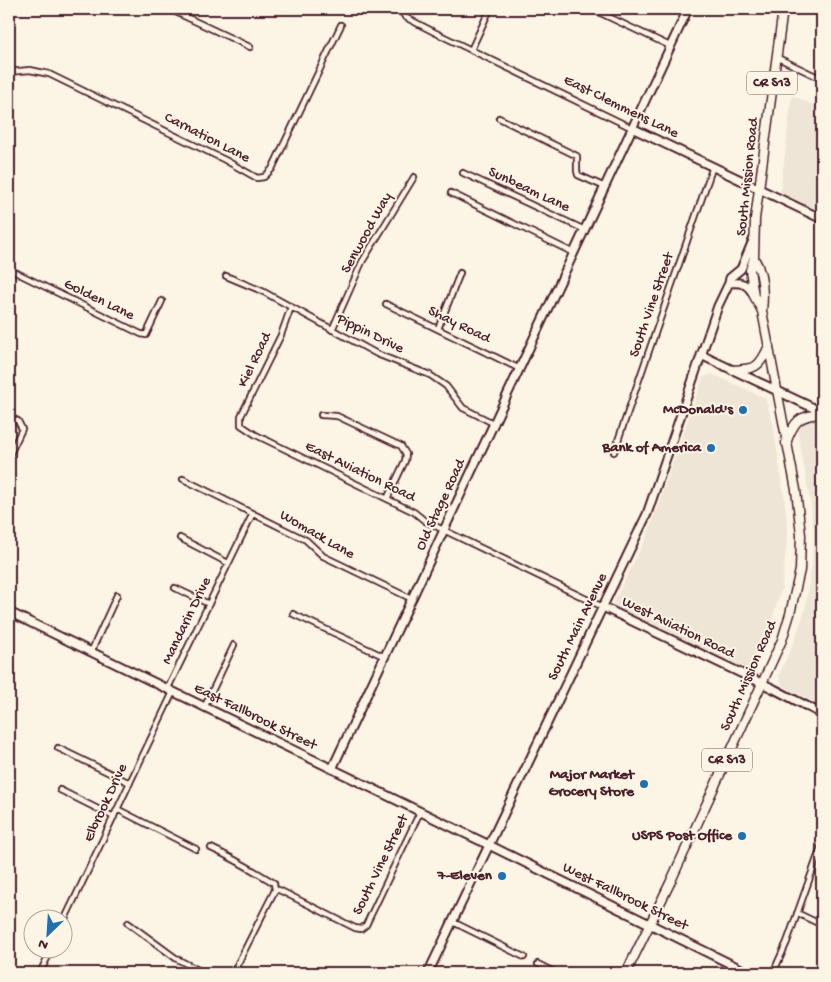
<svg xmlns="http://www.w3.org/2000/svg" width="831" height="982" font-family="'Gochi Hand',sans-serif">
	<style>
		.built { fill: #eee5d7 }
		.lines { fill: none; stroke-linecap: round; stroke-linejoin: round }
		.street-casing { stroke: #4a1f2b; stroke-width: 8 }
		.secondary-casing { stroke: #4a1f2b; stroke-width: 11 }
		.primary-casing { stroke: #4a1f2b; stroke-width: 11 }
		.street { stroke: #fcf5e5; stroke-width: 4.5 }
		.secondary { stroke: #fcf5e5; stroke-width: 7 }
		.primary { stroke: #fcf5e5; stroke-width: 8 }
		.poi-dot { fill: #1f6fb2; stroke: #fcf5e5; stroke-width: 2 }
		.labels { text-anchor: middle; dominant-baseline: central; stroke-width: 4; stroke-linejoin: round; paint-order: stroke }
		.shield { fill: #fcf5e5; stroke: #7f5f63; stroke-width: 1 }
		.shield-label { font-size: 14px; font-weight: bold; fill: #4a1f2b }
		.street-label { font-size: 15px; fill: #4a1f2b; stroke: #fcf5e5 }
		.poi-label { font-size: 15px; font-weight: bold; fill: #4a1f2b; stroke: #fcf5e5; text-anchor: end }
	</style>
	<rect width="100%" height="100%" fill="#fcf5e5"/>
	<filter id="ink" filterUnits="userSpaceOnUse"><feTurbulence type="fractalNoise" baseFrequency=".02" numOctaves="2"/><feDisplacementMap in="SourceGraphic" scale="10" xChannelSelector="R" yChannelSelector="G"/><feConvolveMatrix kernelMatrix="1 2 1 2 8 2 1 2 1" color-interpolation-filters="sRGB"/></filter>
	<g filter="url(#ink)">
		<path class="built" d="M792 95 822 109V213L780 194Z
			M712 374 765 398 773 423 784 495 788 531 782 587 771 623 751 671 611 607 647 536 703 377Z
			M809 420 822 425V706L783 686 780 681 779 675 795 639 805 610 812 564 813 532 811 506 798 434V428Z"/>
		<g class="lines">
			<g class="street-casing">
				<path id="street" d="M169 9 250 47
					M400 9 405 17 434 32 632 128
					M592 9 670 46
					M471 50 490 9
					M776 57 822 79
					M9 72 30 70 49 74 225 160 257 178 264 177 272 169 341 25
					M499 118 577 156V171L578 175 605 187
					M463 173 585 230
					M451 193 574 253
					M9 269 141 334 146 335 162 301
					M226 276 262 291 377 354 430 375 446 386 463 408 495 424
					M386 304 520 369
					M291 307 281 335 241 416V425L256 435 414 512 425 521 603 607
					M438 329 460 273
					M332 330 362 262 414 177
					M321 415 337 416 401 446 406 454 405 461 387 499
					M9 417 18 421 22 429 9 456
					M614 452 713 166
					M183 479 306 540 323 556 412 599
					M180 538 228 563
					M175 588 209 604
					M293 614 385 657
					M91 652 117 595
					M167 690 253 513
					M204 708 234 645
					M815 710 822 708
					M58 748 130 783
					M60 790 114 817
					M117 809 196 849
					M211 848C233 858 253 870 274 883L275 890
					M275 890H279L355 928 361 929 366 925 420 812
					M797 913 822 925
					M453 922 524 957
					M128 923 177 959 204 973
					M62 925 173 692
					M538 964 556 973
					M40 973 51 950
					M233 973 275 890
					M773 973 787 942 822 844"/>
			</g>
			<g class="secondary-casing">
				<path id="secondary" d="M632 128 822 219
					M729 283C741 282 747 283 753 294
					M701 355 822 412
					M603 607 774 689 822 714
					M9 612 489 845 749 973
					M332 769 688 9
					M428 973 647 514 718 306 729 283 730 278 741 269 754 238"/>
			</g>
			<g class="primary-casing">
				<path id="primary" d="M754 258C764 274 764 293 762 311
					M732 370C756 369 759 368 769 346
					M786 443C794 422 798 415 822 414
					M626 973 670 883 782 640 790 614 800 570 801 535 796 490 762 311 754 296 750 270 754 258 755 219 783 9"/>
			</g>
			<use href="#street" class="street"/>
			<use href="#secondary" class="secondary"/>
			<use href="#primary" class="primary"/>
		</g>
	</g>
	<g class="poi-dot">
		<circle cx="743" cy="410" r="5"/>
		<circle cx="711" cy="448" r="5"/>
		<circle cx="644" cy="784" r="5"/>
		<circle cx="742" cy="836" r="5"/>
		<circle cx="502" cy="876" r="5"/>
	</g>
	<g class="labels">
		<g class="shield">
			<rect x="747" y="71.5" width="50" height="23" rx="4"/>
			<rect x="702" y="748.5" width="50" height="23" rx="4"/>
		</g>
		<g class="shield-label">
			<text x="772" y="83">CR S13</text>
			<text x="727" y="760">CR S13</text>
		</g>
		<g class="street-label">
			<text transform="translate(621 107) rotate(26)">East Clemmens Lane</text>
			<text transform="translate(207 138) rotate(27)">Carnation Lane</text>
			<text transform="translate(748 177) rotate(-84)">South Mission Road</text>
			<text transform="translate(529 190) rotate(25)">Sunbeam Lane</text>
			<text transform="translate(367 233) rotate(-61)">Senwood Way</text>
			<text transform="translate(99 300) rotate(26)">Golden Lane</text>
			<text transform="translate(652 305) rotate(-71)">South Vine Street</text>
			<text transform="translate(459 325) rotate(26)">Shay Road</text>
			<text transform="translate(370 334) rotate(26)">Pippin Drive</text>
			<text transform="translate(255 360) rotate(-64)">Kiel Road</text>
			<text transform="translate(360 472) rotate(26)">East Aviation Road</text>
			<text transform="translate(441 505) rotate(-65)">Old Stage Road</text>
			<text transform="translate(317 535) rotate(30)">Womack Lane</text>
			<text transform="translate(187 621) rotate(-64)">Mandarin Drive</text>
			<text transform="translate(578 627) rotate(-64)">South Main Avenue</text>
			<text transform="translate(678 628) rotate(26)">West Aviation Road</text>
			<text transform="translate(749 676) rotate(-66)">South Mission Road</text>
			<text transform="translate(255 717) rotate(26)">East Fallbrook Street</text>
			<text transform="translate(106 803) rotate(-65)">Elbrook Drive</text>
			<text transform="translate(381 865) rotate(-64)">South Vine Street</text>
			<text transform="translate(625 897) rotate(26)">West Fallbrook Street</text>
		</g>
		<g class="poi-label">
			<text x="733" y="410">McDonald's</text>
			<text x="701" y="448">Bank of America</text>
			<text x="634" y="775">Major Market<tspan x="634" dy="17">Grocery Store</tspan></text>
			<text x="732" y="836">USPS Post Office</text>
			<text x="492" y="876">7-Eleven</text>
		</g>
	</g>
	<rect width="831" height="982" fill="none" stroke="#fcf5e5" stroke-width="30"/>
	<rect x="15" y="15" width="801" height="952" fill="none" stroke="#4a1f2b" stroke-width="2" filter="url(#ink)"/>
	<g transform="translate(48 934) rotate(205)"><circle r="24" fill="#fcf5e5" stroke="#b59f9b"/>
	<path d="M0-4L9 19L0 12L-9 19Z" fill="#1f6fb2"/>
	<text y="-8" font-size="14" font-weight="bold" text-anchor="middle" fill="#4a1f2b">N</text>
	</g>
</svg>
